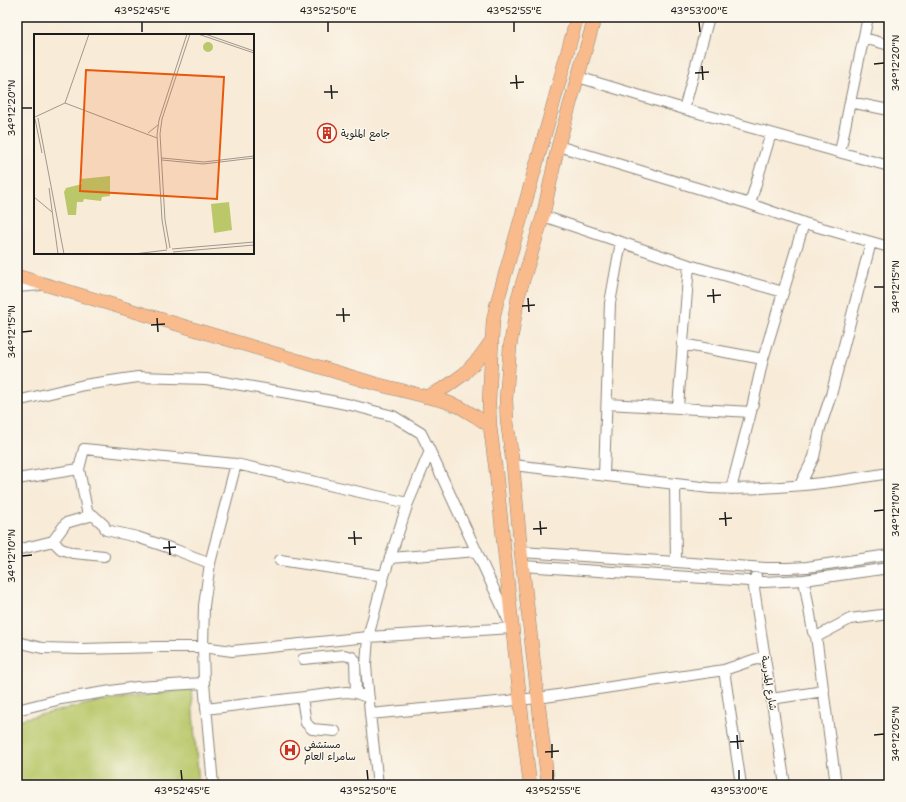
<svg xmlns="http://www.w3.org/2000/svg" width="906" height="802" font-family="'Shantell Sans','Playpen Sans Arabic',sans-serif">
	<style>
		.green { fill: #bac86a; stroke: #6b7243 }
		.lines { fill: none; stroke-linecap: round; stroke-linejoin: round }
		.minor-casing { stroke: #8a847a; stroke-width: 12 }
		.major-casing { stroke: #8a847a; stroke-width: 14 }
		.minor { stroke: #fff; stroke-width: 10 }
		.major { stroke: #fabb8c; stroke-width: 13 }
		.ticks { fill: none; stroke: #1c1c1c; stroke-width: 1.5 }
		.labels { text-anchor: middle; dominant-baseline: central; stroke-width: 3; stroke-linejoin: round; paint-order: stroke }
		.poi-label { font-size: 10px; fill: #1c1c1c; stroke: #fbf7ec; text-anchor: start }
		.street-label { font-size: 10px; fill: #1c1c1c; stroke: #fbf7ec }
		.inset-road { fill: none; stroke: #a0988d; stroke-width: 1 }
		.view { fill: #e8590c; fill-opacity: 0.15; stroke: #e8590c; stroke-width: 2 }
		.inset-edge { fill: none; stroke: #1c1c1c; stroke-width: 2 }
		.neatline { fill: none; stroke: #1c1c1c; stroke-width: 1.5 }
		.ticks-label { font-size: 10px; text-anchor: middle; fill: #1c1c1c }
	</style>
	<rect width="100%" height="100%" fill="#fbf7ec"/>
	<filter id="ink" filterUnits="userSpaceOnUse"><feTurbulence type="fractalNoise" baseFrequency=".025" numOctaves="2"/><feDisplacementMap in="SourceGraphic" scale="8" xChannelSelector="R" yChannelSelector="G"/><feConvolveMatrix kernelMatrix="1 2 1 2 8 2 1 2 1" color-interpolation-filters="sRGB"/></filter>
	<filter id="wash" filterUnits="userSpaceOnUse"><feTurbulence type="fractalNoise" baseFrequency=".012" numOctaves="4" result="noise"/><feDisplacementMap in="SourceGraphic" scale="16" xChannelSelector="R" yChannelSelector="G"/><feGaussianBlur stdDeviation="0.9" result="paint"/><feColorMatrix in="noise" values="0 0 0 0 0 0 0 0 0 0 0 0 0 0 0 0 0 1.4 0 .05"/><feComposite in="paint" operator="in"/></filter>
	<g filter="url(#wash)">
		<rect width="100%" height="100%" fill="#f8ebd8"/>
		<path class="green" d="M191 689 199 785H17V720L97 702Z"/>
	</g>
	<g filter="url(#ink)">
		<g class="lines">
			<g class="minor-casing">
				<path id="minor" d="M864 38 889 45
					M578 77 684 109 889 166
					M850 102 889 110
					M684 109 709 17
					M558 146 750 204 804 223 889 247
					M840 152 850 102 868 17
					M750 204 771 133
					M543 216 689 265 783 292
					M17 287 41 285
					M682 344 763 359
					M17 401 84 385 138 377 206 379 306 396 351 405 393 416 421 433 430 451 512 628 368 637 232 651 203 647H159L82 649 42 648 17 642
					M607 404 751 412
					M678 407 689 265
					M513 465 710 488C770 491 830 483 889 473
					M79 469 88 516
					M604 475 610 303 621 242
					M17 479 79 469 84 449 236 464 408 503 430 451
					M675 484 676 562
					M800 485 814 457 820 428 831 395 871 242
					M731 489 751 412 763 359 804 223
					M53 541 61 549 73 553 104 556
					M17 550 53 541 66 523 93 515 104 525 106 530 137 537 176 550 210 563
					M521 552 676 562 766 568H788L807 567 889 555
					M390 558 477 551
					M280 560 384 576
					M523 566 764 582 804 580 889 568
					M756 576 753 581 755 595 785 785
					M804 580 813 632 816 636 820 635 850 619 889 614
					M816 636 836 785
					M303 659 344 655 352 657 355 660 356 693
					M724 670 741 785
					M302 698 306 723 312 729 335 731
					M771 699 824 691
					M206 709 346 692 356 693 369 698
					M17 710 61 699 137 687 204 683
					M370 714 538 698 724 670 765 656
					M213 785 204 683 203 647 204 606 210 563 236 464
					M378 785 370 714 366 665 368 637 384 576 408 503"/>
			</g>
			<g class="major-casing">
				<path id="major" d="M17 276 376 384 444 401 460 407 475 416 490 426
					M426 397 446 387 464 374 479 358 492 340
					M530 785 520 700 496 472 490 426 489 402 492 340 493 321 496 306 550 116 577 17
					M548 785 521 552 513 465 507 421 506 399 510 347 518 297 543 216 558 146 595 17"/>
			</g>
			<use href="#minor" class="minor"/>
			<use href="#major" class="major"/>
		</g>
	</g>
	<path class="ticks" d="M142 22V32M328 22V32M514 22V32M699 22 700 32M874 64 884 63M702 66 703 80M695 73 709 72M516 75 517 89M510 83 524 82M331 85 332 99M324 92H338M22 108H32M874 287H884M713 289 714 303M707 296 721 295M528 298 529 312M522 306 535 305M343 308 344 322M336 315H350M157 318 158 332M151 325 165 324M22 332 32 331M874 511 884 510M725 512 726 526M719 519 732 518M540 521 541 535M533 529 547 528M354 531 355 545M348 538H362M169 541 170 555M163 548 176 547M22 556 32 555M737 735 738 749M874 735 884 734M730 742 744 741M552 744V758M545 752 559 751M181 770 182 780M367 770 368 780M553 770V780M739 770V780"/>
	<defs>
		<g id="building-ring" transform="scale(1)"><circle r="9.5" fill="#fbf7ec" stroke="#c8321e" stroke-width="1.5"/><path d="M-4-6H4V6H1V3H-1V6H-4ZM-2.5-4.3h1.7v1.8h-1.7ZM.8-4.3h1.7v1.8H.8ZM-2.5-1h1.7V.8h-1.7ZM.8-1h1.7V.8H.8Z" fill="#c8321e"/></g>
		<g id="hospital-ring" transform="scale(1)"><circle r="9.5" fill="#fbf7ec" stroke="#c8321e" stroke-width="1.5"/><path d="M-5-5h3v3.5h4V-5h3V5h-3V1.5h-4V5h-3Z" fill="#c8321e"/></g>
	</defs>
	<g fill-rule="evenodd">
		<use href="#building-ring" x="327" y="133"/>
		<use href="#hospital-ring" x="290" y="750"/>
	</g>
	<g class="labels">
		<g class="poi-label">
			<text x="341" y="133">جامع الملوية</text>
			<text x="304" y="744">مستشفى<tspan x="304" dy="12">سامراء العام</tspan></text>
		</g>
		<g class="street-label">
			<text transform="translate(769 683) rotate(81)">شارع المدرسة</text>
		</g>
	</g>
	<g transform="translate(34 34)">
		<rect width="220" height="220" fill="#f8ebd8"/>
		<path d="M169 13a5 5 0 1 1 10 0a5 5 0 1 1-10 0ZM76 142V162L68 163 67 167 50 165 49 168H43L42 181H34L30 158 32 154 48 150 47 145ZM195 168 198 196 180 199 177 170Z" fill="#bac86a"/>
		<path class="inset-road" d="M164 0 220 19M171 0 220 17M31 69 55 0M1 83 31 69 123 104M4 84 30 220M1 85 8 119M114 99 124 91M128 124 170 128 220 122M128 126 169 130 220 124M15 154 24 220M0 163 18 178M136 214 131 186 126 100 128 85 156 0M133 215 128 186 123 101 125 86 153 0M138 215 220 208M139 218 220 211M100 220 133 216"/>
		<path class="view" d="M52 36 190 43 183 165 46 157Z"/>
		<rect width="220" height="220" class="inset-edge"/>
	</g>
	<rect width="906" height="802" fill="none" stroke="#fbf7ec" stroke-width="44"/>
	<rect x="22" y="22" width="862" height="758" class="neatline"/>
	<g class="ticks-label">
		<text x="142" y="14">43°52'45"E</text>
		<text x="328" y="14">43°52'50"E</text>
		<text x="514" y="14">43°52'55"E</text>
		<text x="699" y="14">43°53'00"E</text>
		<text transform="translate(895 63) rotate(-90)" y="4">34°12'20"N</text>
		<text transform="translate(11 108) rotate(-90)" y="4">34°12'20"N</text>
		<text transform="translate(895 287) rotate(-90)" y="4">34°12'15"N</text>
		<text transform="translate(11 332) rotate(-90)" y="4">34°12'15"N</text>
		<text transform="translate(895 510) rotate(-90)" y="4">34°12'10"N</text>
		<text transform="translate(11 556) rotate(-90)" y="4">34°12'10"N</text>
		<text transform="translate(895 734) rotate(-90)" y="4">34°12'05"N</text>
		<text x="182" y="794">43°52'45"E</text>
		<text x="368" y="794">43°52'50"E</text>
		<text x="553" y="794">43°52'55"E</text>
		<text x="739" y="794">43°53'00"E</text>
	</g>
</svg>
